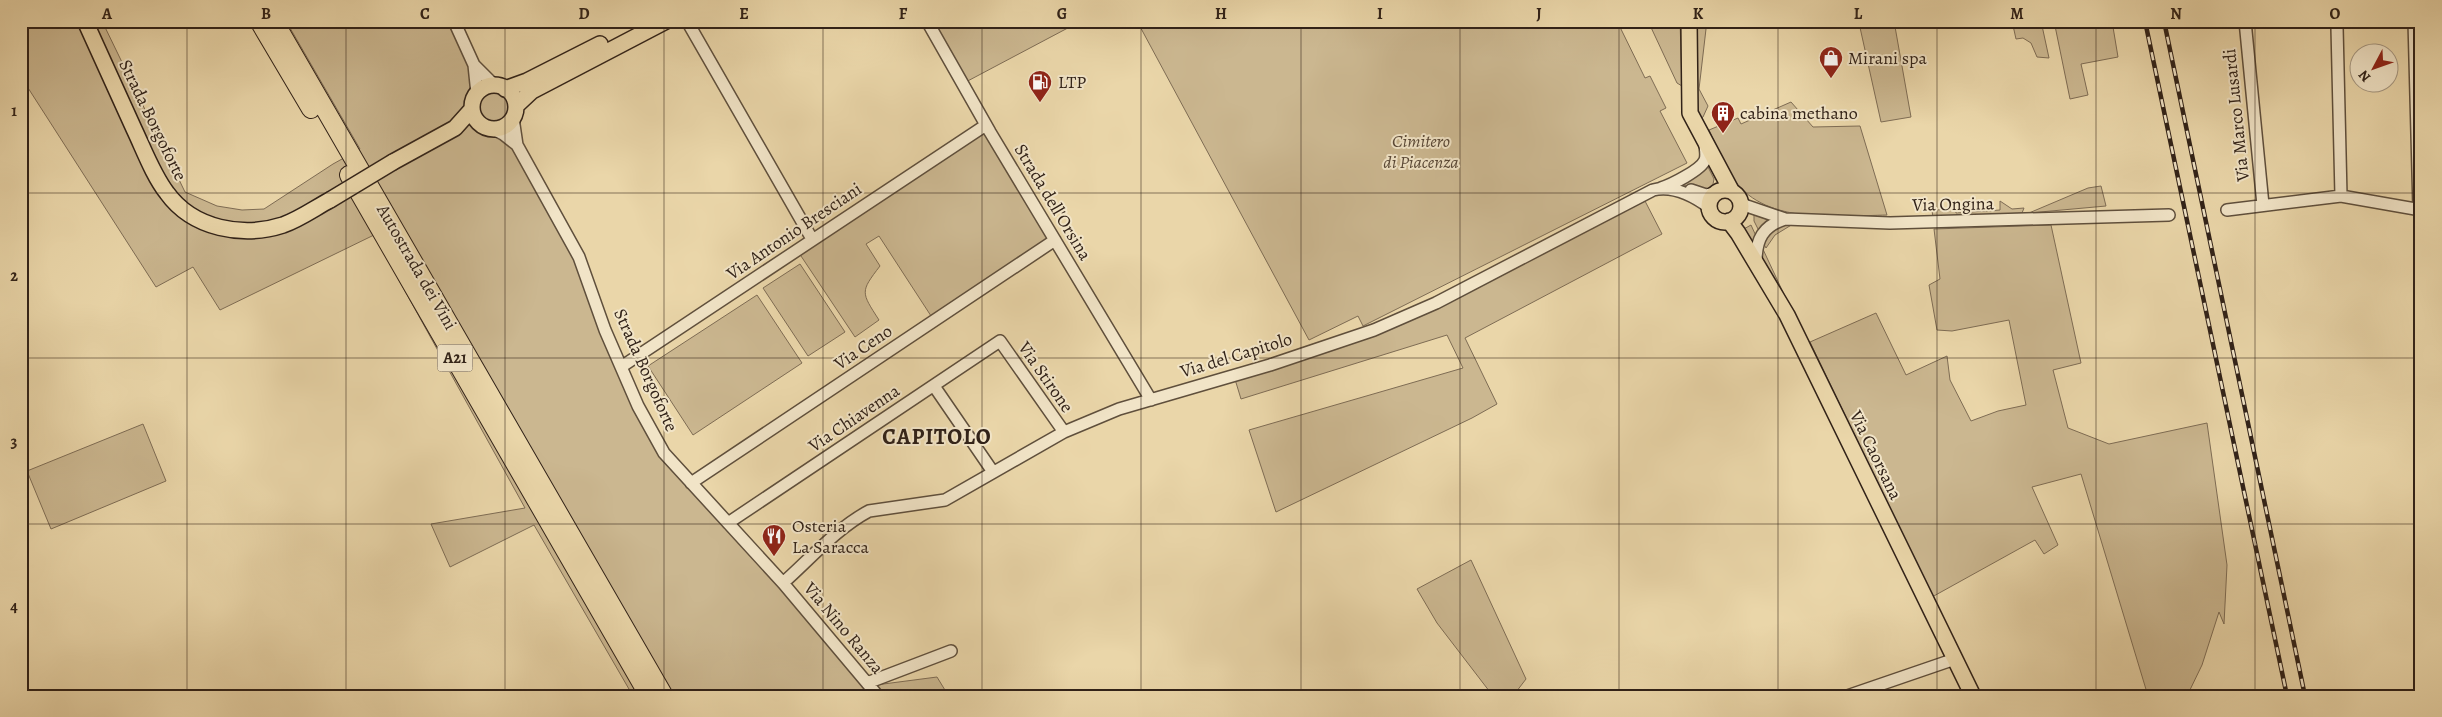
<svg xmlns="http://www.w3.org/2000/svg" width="2442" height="717" font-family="Alegreya,serif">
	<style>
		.green { fill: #cbb790; stroke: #7e6c54 }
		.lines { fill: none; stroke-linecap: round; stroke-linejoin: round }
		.minor-casing { stroke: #5f4f3c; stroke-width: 14 }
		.major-casing { stroke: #312218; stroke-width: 18 }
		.highway-casing { stroke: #312218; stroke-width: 20 }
		.minor { stroke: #f1e4c7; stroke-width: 11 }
		.major { stroke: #ead6a9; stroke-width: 15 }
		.highway { stroke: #ead6a9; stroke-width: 18 }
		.rail-casing { stroke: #312218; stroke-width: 4.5 }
		.rail { stroke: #f1e4c7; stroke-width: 2.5; stroke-dasharray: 8; stroke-linecap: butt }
		.major-bridge-casing { stroke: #312218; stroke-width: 18; stroke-linecap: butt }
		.major-bridge { stroke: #ead6a9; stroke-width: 15 }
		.grid { fill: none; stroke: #312218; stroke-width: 1; stroke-opacity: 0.55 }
		.labels { text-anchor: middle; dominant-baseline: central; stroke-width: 4; stroke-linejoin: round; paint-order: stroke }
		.shield { fill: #f1e4c7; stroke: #6b5c4c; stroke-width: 1 }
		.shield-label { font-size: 16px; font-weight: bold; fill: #312218 }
		.poi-label { font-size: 18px; fill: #312218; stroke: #f1e4c7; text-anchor: start }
		.street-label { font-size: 18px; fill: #312218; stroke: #f1e4c7 }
		.park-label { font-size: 18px; font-style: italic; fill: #584736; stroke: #f1e4c7 }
		.district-label { font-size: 22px; font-weight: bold; letter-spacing: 1px; fill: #312218; stroke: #f1e4c7 }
		.neatline { fill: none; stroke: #312218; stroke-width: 2 }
		.grid-label { font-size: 16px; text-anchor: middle; font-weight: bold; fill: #312218 }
	</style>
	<rect width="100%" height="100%" fill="#ead6a9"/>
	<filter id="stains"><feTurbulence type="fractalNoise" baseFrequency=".004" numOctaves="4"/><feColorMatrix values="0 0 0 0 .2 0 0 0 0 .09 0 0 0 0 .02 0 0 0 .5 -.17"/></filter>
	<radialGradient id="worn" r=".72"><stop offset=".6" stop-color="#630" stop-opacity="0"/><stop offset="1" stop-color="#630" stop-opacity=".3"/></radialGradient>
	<path class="green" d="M21 21H102L185 192 217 206 242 210 264 209 333 164 360 149 286 21H457L470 50 487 74 503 82 516 95 519 115 515 129 528 168 579 255 623 366 664 454 868 686 937 677 948 695 633 696 534 525 450 567 431 524 525 508 374 235 220 310 193 267 156 287 21 77Z
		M927 21H1081L962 84Z
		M1137 21H1617L1645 78 1650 76 1666 108 1660 111 1687 163 1363 326 1358 316 1309 340Z
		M1648 21H1680L1682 86 1677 83Z
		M1695 21H1710L1706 29 1699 89 1708 106 1703 117 1700 119 1696 109Z
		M1851 21H1894L1911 117 1881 122 1859 23Z
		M2012 21H2041L2049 58 2037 57 2031 43 2023 38 2016 39Z
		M2054 21H2112L2118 57 2081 64 2088 95 2070 99Z
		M1791 102 1813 127 1860 126 1887 215C1839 216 1767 225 1735 181 1724 166 1717 147 1709 130L1738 118 1741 124Z
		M986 126 1055 240 933 319 879 236 866 244 880 266C860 292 861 292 879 320L855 337 797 250Z
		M1708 167 1714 179 1712 189 1705 191 1676 183Z
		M2101 186 2106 206 2029 213 2088 188Z
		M1645 201 1662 234 1465 338 1497 404 1472 418 1276 512 1249 430 1463 368 1447 335 1241 399 1234 376 1434 307Z
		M2000 201 2012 209 2024 208 2022 213 1933 217 1932 211 1955 207 1956 213 2000 210Z
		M1754 215H1756L1772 221 1759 231 1754 221Z
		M1793 224 1775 235 1766 248 1762 241 1779 225Z
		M1751 225 1756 236 1753 248 1742 230Z
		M2051 225 2081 363 2053 370 2068 428 2109 444 2207 423 2227 565 2224 624 2219 612 2202 665 2187 696H2148L2081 474 2032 487 2058 545 2044 554 2035 540 1932 597 1810 342 1876 313 1906 375 1947 356 1950 380 1971 421 1998 411 2026 405 2009 320 1952 331 1937 330 1929 285 1940 279 1934 229Z
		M1761 245 1789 305 1762 261Z
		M800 264 845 332 808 356 763 288Z
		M757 295 802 363 693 435 648 366Z
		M143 424 166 481 51 529 27 471Z
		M1471 560 1526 679 1513 696H1493L1437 623 1417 589Z"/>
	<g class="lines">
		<g class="minor-casing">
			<path id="minor" d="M454 21 474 65 495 86
				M687 21 812 239
				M927 21 990 132 1151 400
				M2245 21 2263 205
				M2414 21 2419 210
				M2337 27 2341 196
				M474 65 477 94
				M513 118 517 145 579 257 605 330 638 406 664 453 783 583 878 696
				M493 129 503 134 517 145
				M1661 188C1671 185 1701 170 1705 160 1707 155 1705 149 1705 144
				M1691 190 1706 195 1716 193
				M1741 204 1785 219 1890 223 2169 215
				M2227 210 2341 196 2421 210
				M1756 262C1756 239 1763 226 1785 219
				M621 367 986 125
				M934 386 993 472
				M691 483 1055 240
				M728 523 1000 341 1064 432
				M783 583C810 559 837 528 869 511L945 500 1064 432 1119 409 1270 365 1374 330 1436 303 1653 190C1674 185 1694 196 1710 208
				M867 683 951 651
				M1847 696 1955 659"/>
		</g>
		<g class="major-casing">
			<path id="major" d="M85 21C101 57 118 93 134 129 144 150 153 175 167 193 193 229 243 238 283 225 300 219 315 208 330 200
				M1689 21 1690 113 1731 190
				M472 107a22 22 0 1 1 44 0a22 22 0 1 1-44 0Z
				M505 89 527 81 600 44
				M516 106 532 91 666 21
				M393 162 455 128 472 109
				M1709 206a16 16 0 1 1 32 0a16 16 0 1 1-32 0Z
				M1729 221 1738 233 1787 315 1973 696"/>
		</g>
		<g class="highway-casing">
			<path id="highway" d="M259 21 311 109
				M274 21 664 696
				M349 175 649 696"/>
		</g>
		<use href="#minor" class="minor"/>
		<use href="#major" class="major"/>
		<use href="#highway" class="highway"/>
		<g class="rail-casing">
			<path id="rail" d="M2145 21 2287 696
				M2164 21 2305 696"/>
		</g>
		<use href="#rail" class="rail"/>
		<g class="major-bridge-casing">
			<path id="major-bridge" d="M330 200 393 162"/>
		</g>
		<use href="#major-bridge" class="major-bridge"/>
	</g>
	<path class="grid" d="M187 21V696M346 21V696M505 21V696M664 21V696M823 21V696M982 21V696M1141 21V696M1301 21V696M1460 21V696M1619 21V696M1778 21V696M1937 21V696M2096 21V696M2255 21V696M21 193H2421M21 358H2421M21 524H2421"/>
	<defs>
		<g id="shop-pin" transform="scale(1.25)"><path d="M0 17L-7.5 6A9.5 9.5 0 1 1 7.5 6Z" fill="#8f2418" stroke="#f1e4c7"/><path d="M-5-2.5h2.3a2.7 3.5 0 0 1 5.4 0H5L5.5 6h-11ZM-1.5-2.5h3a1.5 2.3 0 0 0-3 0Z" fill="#fff"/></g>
		<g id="fuel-pin" transform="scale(1.25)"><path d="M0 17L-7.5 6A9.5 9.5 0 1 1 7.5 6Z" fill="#8f2418" stroke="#f1e4c7"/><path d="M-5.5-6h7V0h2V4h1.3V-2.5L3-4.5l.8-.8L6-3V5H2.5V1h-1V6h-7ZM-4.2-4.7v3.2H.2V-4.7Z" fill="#fff"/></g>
		<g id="building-pin" transform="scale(1.25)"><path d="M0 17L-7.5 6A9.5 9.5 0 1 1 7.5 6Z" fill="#8f2418" stroke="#f1e4c7"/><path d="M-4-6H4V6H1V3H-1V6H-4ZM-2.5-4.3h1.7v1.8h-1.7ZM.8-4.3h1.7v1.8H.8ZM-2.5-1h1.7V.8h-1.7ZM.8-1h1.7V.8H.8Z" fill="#fff"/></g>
		<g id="restaurant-pin" transform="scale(1.25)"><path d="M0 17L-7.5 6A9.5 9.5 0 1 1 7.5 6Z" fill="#8f2418" stroke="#f1e4c7"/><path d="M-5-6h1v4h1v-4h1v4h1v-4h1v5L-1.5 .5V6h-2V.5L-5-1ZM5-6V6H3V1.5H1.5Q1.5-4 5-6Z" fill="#fff"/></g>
	</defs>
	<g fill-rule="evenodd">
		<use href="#shop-pin" x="1831" y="58"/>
		<use href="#fuel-pin" x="1040" y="82"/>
		<use href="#building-pin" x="1723" y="113"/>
		<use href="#restaurant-pin" x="774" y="536"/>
	</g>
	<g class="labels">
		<rect class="shield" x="437.5" y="344.5" width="35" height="27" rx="4"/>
		<g class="shield-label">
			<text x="455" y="358">A21</text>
		</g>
		<g class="poi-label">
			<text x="1848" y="58">Mirani spa</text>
			<text x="1058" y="82">LTP</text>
			<text x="1740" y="113">cabina methano</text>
			<text x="792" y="526">Osteria<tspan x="792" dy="21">La Saracca</tspan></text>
		</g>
		<g class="street-label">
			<text transform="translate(2236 115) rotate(-96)">Via Marco Lusardi</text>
			<text transform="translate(153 120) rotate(64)">Strada Borgoforte</text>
			<text transform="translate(1053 202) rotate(59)">Strada dell'Orsina</text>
			<text transform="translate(1953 204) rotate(-1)">Via Ongina</text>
			<text transform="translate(794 231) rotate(-34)">Via Antonio Bresciani</text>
			<text transform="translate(417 267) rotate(60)">Autostrada dei Vini</text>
			<text transform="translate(863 347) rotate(-34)">Via Ceno</text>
			<text transform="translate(1236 355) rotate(-17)">Via del Capitolo</text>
			<text transform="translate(646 370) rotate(66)">Strada Borgoforte</text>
			<text transform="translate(1046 377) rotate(55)">Via Stirone</text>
			<text transform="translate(854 418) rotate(-34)">Via Chiavenna</text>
			<text transform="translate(1876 455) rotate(64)">Via Caorsana</text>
			<text transform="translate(844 628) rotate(50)">Via Nino Ranza</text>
		</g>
		<g class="park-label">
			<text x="1421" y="141">Cimitero<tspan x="1421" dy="21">di Piacenza</tspan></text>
		</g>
		<g class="district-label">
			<text x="937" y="437">CAPITOLO</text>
		</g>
	</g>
	<rect width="2442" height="717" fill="none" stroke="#ead6a9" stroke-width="55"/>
	<g transform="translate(2374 68) rotate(229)"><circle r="24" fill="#f1e4c7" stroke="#a49681"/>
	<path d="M0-4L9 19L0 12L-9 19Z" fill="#8f2418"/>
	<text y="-8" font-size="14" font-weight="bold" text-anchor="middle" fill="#312218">N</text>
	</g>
	<rect x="28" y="28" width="2386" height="662" class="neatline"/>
	<g class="grid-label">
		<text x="107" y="19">A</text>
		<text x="266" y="19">B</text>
		<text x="425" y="19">C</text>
		<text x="584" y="19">D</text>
		<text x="744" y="19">E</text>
		<text x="903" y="19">F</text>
		<text x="1062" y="19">G</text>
		<text x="1221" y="19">H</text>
		<text x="1380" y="19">I</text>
		<text x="1539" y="19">J</text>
		<text x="1698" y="19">K</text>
		<text x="1858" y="19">L</text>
		<text x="2017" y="19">M</text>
		<text x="2176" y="19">N</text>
		<text x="2335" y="19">O</text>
		<text x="14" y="116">1</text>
		<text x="14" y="281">2</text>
		<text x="14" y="447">3</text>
		<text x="14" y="612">4</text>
	</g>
	<rect width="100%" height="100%" filter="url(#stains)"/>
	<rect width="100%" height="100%" fill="url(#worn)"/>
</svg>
